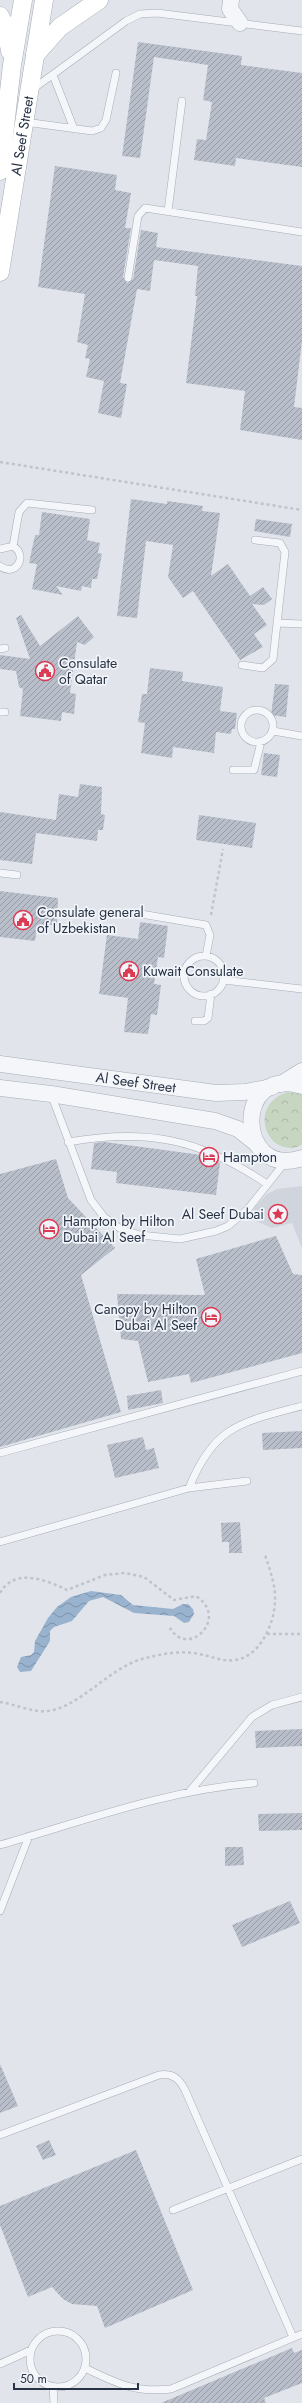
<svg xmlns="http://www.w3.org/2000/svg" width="302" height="2403" font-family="Jost,sans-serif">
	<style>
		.built { fill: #cfd4dd }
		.forest { fill: url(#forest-crowns) }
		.water { fill: url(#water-waves) }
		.building { fill: url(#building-hatch) }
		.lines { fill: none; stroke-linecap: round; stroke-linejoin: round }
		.service-casing { stroke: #a5acb6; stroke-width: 8 }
		.tertiary-casing { stroke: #a5acb6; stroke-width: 17 }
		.secondary-casing { stroke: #a5acb6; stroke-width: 19 }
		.path { stroke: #bfc3ca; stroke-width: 2.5; stroke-dasharray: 3 3; stroke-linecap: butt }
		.service { stroke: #f4f6f9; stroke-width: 7 }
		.tertiary { stroke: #f4f6f9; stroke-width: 16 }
		.secondary { stroke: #fff; stroke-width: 18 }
		.labels { text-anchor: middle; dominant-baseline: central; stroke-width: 3.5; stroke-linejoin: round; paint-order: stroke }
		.street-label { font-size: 14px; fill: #273245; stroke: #f1f4f8 }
		.poi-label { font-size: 14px; fill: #273245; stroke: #f1f4f8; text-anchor: start }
	</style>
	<defs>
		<pattern id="forest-crowns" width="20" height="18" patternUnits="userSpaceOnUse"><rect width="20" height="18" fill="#c7d6c1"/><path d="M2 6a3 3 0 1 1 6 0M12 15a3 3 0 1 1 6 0" fill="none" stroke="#abb8a7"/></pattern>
		<pattern id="water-waves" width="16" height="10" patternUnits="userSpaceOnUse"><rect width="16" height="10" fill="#99b3cf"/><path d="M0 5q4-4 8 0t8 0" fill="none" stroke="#7d92aa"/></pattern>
		<pattern id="building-hatch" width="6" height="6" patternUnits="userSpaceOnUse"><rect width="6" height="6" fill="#b8beca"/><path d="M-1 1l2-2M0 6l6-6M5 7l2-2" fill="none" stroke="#969ba6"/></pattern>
	</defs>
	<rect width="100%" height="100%" fill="#e1e5eb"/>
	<path class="built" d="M302 1186V1248L292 1223 272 1228 256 1221 254 1208 267 1194 277 1189Z"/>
	<path class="forest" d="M288 1092 302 1094V1145C268 1161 245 1105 288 1092Z"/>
	<path class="water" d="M91 1591 121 1595 133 1605 173 1609 183 1604H188L193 1609 194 1614 189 1622 184 1623 174 1616 134 1613 103 1597 89 1601 72 1621 54 1627 50 1631V1641L31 1671 20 1672 17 1667 21 1657 31 1655 34 1652 35 1641 48 1618 57 1607 71 1597Z"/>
	<path class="building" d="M138 42 242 56 241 65 302 73V167L236 158 235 166 194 160 197 139 206 140 212 102 203 100 208 65 154 57 140 158 122 156Z
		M55 166 117 175 115 190 131 193 125 228H131L123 277 127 283 133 279 141 230 158 233 156 247 302 266V341L294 407 302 408V440L240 430 245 391 186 383 197 296H195L198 266 154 260 150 291 137 289 120 383 127 384 121 418 98 413 104 381 86 377 90 359 85 358 88 345 77 342 85 294 38 287Z
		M131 499 167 504V501L203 506 202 511 220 513 211 576 228 564 250 596 263 587 272 599 264 605 252 604 267 625 254 634 263 647 240 660 193 591 183 598 168 577 173 545 146 541 137 618 117 616Z
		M42 512 90 519 87 540 100 543 98 553 102 554 97 579H92L91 588 82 586 81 591 56 586 63 595 32 589 37 564 29 563 35 535H39Z
		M256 519 292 524 290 537 254 531Z
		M21 615 40 646 78 616 94 637 85 645 77 642 70 693 76 694 74 714 62 712 61 721 20 716 23 689 19 687 16 671 0 669V655L30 659 16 618Z
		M150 668 183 672 182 681 223 687 220 711 237 713 235 729H232L231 734 216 732 214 753 173 747 172 758 141 753 145 723 138 722 142 694H147Z
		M275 684 289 685 286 717 271 715Z
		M264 753 280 755 277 777 261 775Z
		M80 784 102 787 101 814 105 815 103 830H98L97 841 36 833 32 864 0 860V812L56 820 59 794 78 797Z
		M199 815 256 823 252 848 196 840Z
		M0 891 58 898 57 925H46L45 929 37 928 35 941 0 937Z
		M140 922 168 926 164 958 158 957 154 984 161 985 157 1015 151 1014 148 1034 124 1032 128 998 99 994 107 935 138 939Z
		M105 1142 201 1155 217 1161 220 1163 216 1195 116 1183 117 1172 91 1169 94 1143Z
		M56 1159 68 1198 115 1248 81 1275 121 1412 0 1447V1174Z
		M276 1236 293 1274 302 1275V1353L191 1383 189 1374 148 1382 138 1341 121 1339 117 1294 205 1295 196 1259Z
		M161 1390 163 1403 128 1410 127 1396Z
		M302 1431V1448L263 1450 262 1433Z
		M143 1437 146 1450 154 1448 159 1468 115 1478 107 1445Z
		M240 1522 242 1553H229V1542H222L221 1523Z
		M302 1729V1746L256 1748 255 1731Z
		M302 1813V1830L259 1831 258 1814Z
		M225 1847H243L244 1865 225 1866Z
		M290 1901 300 1923 242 1947 232 1925Z
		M0 2064 18 2106 0 2113Z
		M49 2140 56 2155 43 2160 36 2146Z
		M136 2150 193 2290 105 2328 97 2306 72 2304 63 2299 52 2287 28 2297 0 2225V2206Z
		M292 2348 294 2353 302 2350V2383L264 2398 266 2403H161Z"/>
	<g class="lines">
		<g class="service-casing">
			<path id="service" d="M53 75 74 129
				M33 89 126 21 140 14 157 13 302 31
				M25 122 92 131 101 128 106 120 116 73
				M168 211 182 101
				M128 278 138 216 145 208 302 232
				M13 546 19 512 27 503 92 510
				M0 549 13 546C29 556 15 578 0 566
				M277 623 302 624
				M0 649 5 648
				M242 665 263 668 273 659 285 552 280 543 255 540
				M241 726a16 16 0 1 1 32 0a16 16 0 1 1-32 0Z
				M0 712H5
				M273 731 302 736
				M233 770H254L261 742
				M0 873 17 875
				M141 914 206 925 210 935 206 956
				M184 976a20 20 0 1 1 40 0a20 20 0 1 1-40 0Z
				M223 980 302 989
				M195 1021H204L208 1018 211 994
				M51 1094 91 1200 104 1217 121 1229 140 1235 180 1239 216 1231 228 1226 248 1209 286 1161
				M68 1142C148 1128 200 1139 267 1184
				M0 1453 302 1371
				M189 1488C214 1425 242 1422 302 1406
				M0 1542 189 1488 247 1481
				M190 1791 252 1717 272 1705 302 1697
				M0 1845C84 1821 167 1790 254 1783
				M0 1911 29 1836
				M0 2135 159 2075C172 2073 179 2078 185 2090L293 2337
				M173 2210 302 2159
				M30 2359a28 28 0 1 1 56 0a28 28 0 1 1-56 0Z
				M0 2364 31 2350
				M85 2368C116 2383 135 2393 171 2389L302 2334
				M53 2387 54 2403"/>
		</g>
		<g class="tertiary-casing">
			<g id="tertiary">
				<path d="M231 0 230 9 240 23"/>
				<path id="s1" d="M0 1064 216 1093 245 1092 272 1087"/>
				<path d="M281 1084 302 1071"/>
				<path d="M302 1086C233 1064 236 1180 302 1158"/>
				<path d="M0 1088 51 1094 215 1121 238 1129 257 1144"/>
			</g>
		</g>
		<g class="secondary-casing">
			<g id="secondary">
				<path d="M0 16 6 27 10 51"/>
				<path d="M35 55 60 27 99 0"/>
				<path d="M0 171 12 65 23 0"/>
				<path id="s2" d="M0 272 44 0"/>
			</g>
		</g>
		<path class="path" d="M0 462 302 510
			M211 915 223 849
			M0 1593C15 1567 46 1580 67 1590L105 1575 125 1573 144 1577 174 1600 196 1596C230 1618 188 1659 170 1628
			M267 1634H302
			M0 1702C14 1704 34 1713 47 1711 79 1708 109 1668 142 1659 161 1654 180 1650 199 1654 211 1656 222 1662 235 1660 260 1657 274 1624 275 1602 276 1586 270 1570 265 1555"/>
		<use href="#service" class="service"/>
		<use href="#tertiary" class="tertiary"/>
		<use href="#secondary" class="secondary"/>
	</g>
	<defs>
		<g id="civic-ring" transform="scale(1)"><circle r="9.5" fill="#f1f4f8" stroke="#dc3a53" stroke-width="1.5"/><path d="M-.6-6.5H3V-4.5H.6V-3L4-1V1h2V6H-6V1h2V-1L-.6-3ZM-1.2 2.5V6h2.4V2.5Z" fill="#dc3a53"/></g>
		<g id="hotel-ring" transform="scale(1)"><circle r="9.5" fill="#f1f4f8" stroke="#dc3a53" stroke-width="1.5"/><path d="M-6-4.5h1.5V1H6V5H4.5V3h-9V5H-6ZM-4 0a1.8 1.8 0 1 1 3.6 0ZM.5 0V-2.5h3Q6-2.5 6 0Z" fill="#dc3a53"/></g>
		<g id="sight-ring" transform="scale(1)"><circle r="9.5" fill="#f1f4f8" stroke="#dc3a53" stroke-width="1.5"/><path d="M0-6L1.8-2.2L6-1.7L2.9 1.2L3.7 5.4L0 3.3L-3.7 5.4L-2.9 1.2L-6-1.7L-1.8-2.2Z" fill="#dc3a53"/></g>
	</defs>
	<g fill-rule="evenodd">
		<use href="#civic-ring" x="45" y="671"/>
		<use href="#civic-ring" x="23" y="920"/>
		<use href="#civic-ring" x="129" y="971"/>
		<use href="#hotel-ring" x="209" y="1157"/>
		<use href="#sight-ring" x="278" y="1214"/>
		<use href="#hotel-ring" x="49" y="1229"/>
		<use href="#hotel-ring" x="211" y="1317"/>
	</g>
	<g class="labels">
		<g class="street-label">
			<text stroke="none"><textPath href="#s2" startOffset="138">Al Seef Street</textPath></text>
			<text stroke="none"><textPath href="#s1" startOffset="137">Al Seef Street</textPath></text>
		</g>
		<g class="poi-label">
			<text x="59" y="663">Consulate<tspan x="59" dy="16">of Qatar</tspan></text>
			<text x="37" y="912">Consulate general<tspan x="37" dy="16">of Uzbekistan</tspan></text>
			<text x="143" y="971">Kuwait Consulate</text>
			<text x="223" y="1157">Hampton</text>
			<text x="264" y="1214" text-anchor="end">Al Seef Dubai</text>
			<text x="63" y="1221">Hampton by Hilton<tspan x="63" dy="16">Dubai Al Seef</tspan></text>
			<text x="197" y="1309" text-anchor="end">Canopy by Hilton<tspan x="197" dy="16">Dubai Al Seef</tspan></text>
		</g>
	</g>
	<path d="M14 2383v6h124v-6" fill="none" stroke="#273245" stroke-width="2"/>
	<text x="20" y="2383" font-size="12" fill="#273245" stroke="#f1f4f8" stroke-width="3" paint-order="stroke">50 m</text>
</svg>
